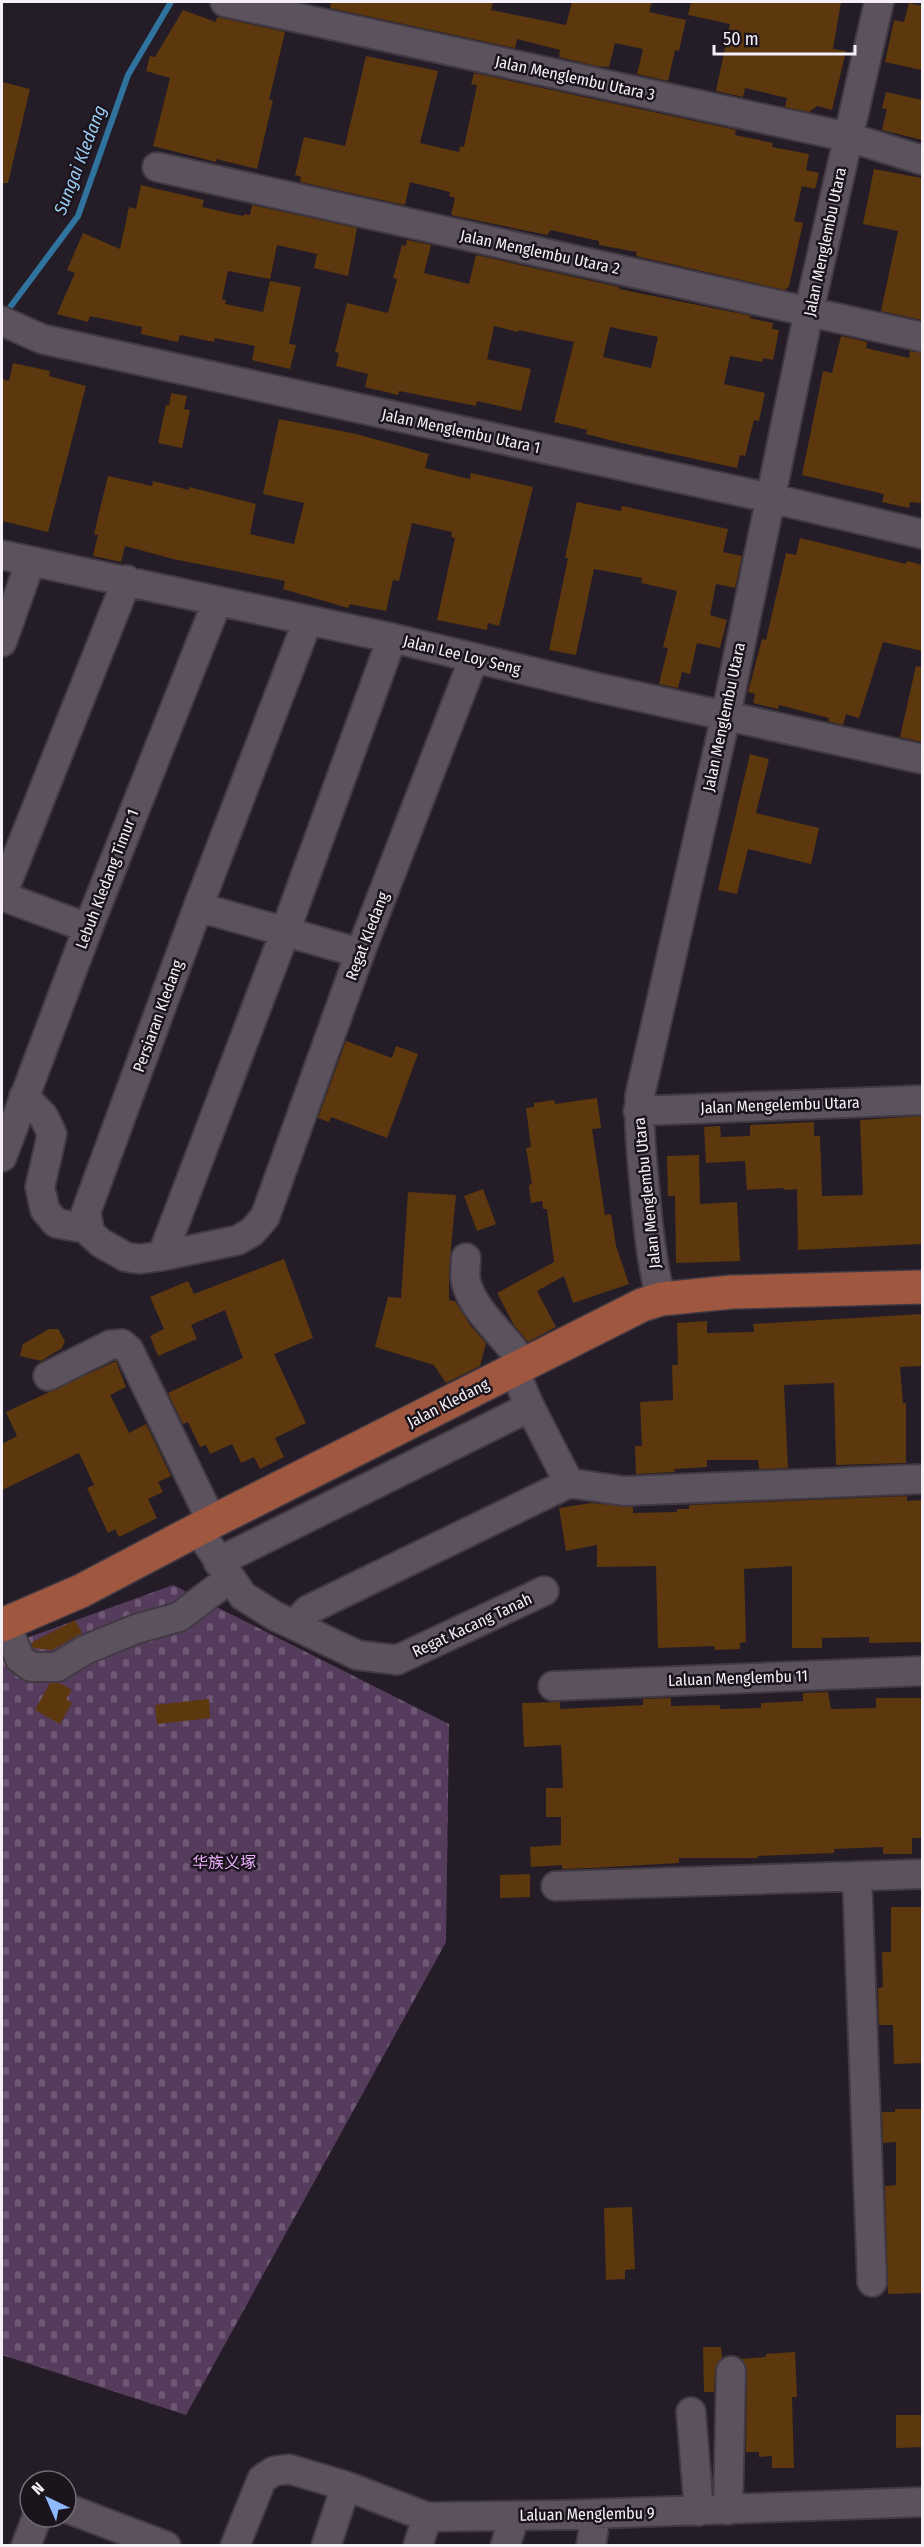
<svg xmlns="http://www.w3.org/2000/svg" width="924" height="2547" font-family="'Fira Sans Condensed','Noto Sans SC',sans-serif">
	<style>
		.cemetery { fill: url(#cemetery-stones) }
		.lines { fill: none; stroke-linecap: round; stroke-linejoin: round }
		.stream { stroke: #30739e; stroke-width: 6 }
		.building { fill: #5d370d; fill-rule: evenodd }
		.minor-casing { stroke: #413a43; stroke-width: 32 }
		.major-casing { stroke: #413a43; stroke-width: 36 }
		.minor { stroke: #5b525e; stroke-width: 28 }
		.major { stroke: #9f573f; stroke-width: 33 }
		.labels { text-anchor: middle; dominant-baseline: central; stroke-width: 5; stroke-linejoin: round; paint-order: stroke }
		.street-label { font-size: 16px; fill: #f5f0f7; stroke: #1b141d }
		.park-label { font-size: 16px; fill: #ebaefd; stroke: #1b141d }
		.water-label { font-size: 18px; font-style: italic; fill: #9acef3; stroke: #1b141d }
	</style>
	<defs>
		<pattern id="cemetery-stones" width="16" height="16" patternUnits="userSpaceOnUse" patternTransform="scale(1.5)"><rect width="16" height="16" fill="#553c5d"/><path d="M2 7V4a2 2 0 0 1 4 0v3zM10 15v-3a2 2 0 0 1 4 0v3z" fill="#6e5875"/></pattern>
	</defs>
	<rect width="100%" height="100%" fill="#241d27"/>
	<path class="cemetery" d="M173 1585 449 1724 446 1942 186 2415 2 2355V1647Z"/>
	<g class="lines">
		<path class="stream" d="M5 314 78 216 128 75 171 2"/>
	</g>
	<path class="building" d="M331 2H493L491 10 566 25 572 2H652L649 12 686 20 679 51 675 50 668 81 637 74 643 49 615 43 609 67 596 66 559 57 560 50 517 39 515 48 330 8Z
		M691 2H841L833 49 846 51 832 110 817 106 809 112 785 107 787 98 745 88 743 97 716 91 730 24 688 15Z
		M909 3 922 6V70L885 62 894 20 904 22Z
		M183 10 216 22 217 17 285 32 269 100H273L257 169 216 159V162L153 146 170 78 146 71 150 56 155 57Z
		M366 56 438 71 420 143 459 152 460 146 464 147 477 85 471 84 474 73 736 130 735 135 773 143 772 147 809 154 806 170 819 173 815 189 802 186 794 221 803 223 789 286 785 290 636 256 637 252 599 245V241L551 230 547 235 451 215 455 198 449 196 450 192 410 182 405 205 300 182 301 177 295 175 304 137 345 146Z
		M2 82 30 89 8 183H2Z
		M886 92 922 100V140L882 130 887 109 882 108Z
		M874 169 922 178V320L881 311 898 231 863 224Z
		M141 185 204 200 202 207 243 216 244 214 250 215 252 205 357 228 348 276 314 268 317 254 277 245 270 279 228 271 222 299 226 300 225 304 263 312 270 281 301 287 289 344 296 345 290 369 252 360 255 346 215 338 214 342 180 335 178 342 141 334 142 327 90 316 88 322 57 314 75 273 67 270 83 233 120 249 129 207 136 209Z
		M407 240 431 245 424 273 469 284 476 255 619 287V289L752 316 749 318 773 323 772 329 779 330 773 360 763 358 762 362 730 356 724 384 765 393 759 421 754 420 745 456 740 455 737 468 630 445 586 434 587 430 554 422 574 342 518 330V332L494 326 487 359 531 369 521 411 477 401 476 406 399 391 398 395 365 387 368 374 336 366 339 353 335 352 347 303 388 313 397 279 393 278 402 245 406 246ZM610 327 658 337 651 368 603 357Z
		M841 336 867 342 866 348 909 358 910 351 922 353V503L910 502 909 508 882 502 884 494 802 475 823 371 832 373Z
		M13 363 50 371 49 376 86 386 48 532 2 521V379L9 381Z
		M171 393 187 396 184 409 190 410 182 448 158 443 166 405 169 406Z
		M279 419 356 434 429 454 425 468 470 479 471 473 533 487 499 626 488 623 487 630 437 620 455 538 451 537 452 532 412 523 399 581 393 580 386 611 350 604 348 608 283 589 285 581 173 559 125 546 121 562 93 556 98 535 94 534 108 476 152 486 153 481 189 490V487L256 504 250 534 294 544 304 503 263 494Z
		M577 502 621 511 622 506 728 529 723 552 742 556 735 588 716 584 710 615 727 620 720 648 697 643 690 674 682 672 678 688 659 684 668 648 663 647 677 591 641 583 642 578 594 569 576 655 549 650 568 558H565Z
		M800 538 906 564 907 561 922 565V651L883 642 859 718 846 714 843 725 828 721 829 718 779 705 778 709 753 703 755 694 748 692 762 639 766 640 786 553 796 555Z
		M916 666 922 667V742L900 737Z
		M750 754 769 759 756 813 819 828 811 864 748 849 737 894 718 890Z
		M346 1041 392 1058 396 1046 418 1054 387 1138 331 1117 329 1122 318 1118Z
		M597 1098 601 1128 592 1129 605 1215 611 1214 616 1246 629 1284 573 1303 564 1276 537 1291 556 1327 528 1342 514 1325 497 1293 554 1262 547 1209H543L542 1201 531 1203 529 1185 532 1184 526 1148 531 1147 526 1108 534 1107V1103L554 1100 555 1104Z
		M922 1116V1244L798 1250 797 1189 784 1190V1188L747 1190 745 1161 706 1163 704 1127 720 1126 721 1137 750 1136V1125L814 1122V1136H820L822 1196 863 1195 860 1120Z
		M699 1155 700 1204 737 1202 740 1261 676 1263 675 1196H668L667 1156Z
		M483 1189 496 1224 477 1231 464 1196Z
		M408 1192 456 1195 449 1269V1300L455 1301 470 1325 486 1343 480 1366 446 1383 434 1365 375 1347 388 1297 401 1298Z
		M284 1259 313 1338 274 1354 306 1423 275 1438 284 1457 260 1469 254 1457 241 1463 232 1444 210 1454 206 1445 200 1447 188 1422 183 1424 168 1393 243 1358 225 1310 191 1325 197 1339 158 1356 150 1336 164 1329 150 1297 188 1281 194 1294Z
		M922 1314V1366L900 1367 903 1403H906V1463L836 1465 834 1383 784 1385 788 1468 759 1469 758 1460H707V1467L674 1469 675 1472 636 1474 635 1446H642L640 1402 673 1400 672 1365H678L677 1323 707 1321V1333L754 1332 753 1324Z
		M49 1329H58L65 1341 62 1348 41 1361 20 1356 23 1344Z
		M116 1361 126 1387 110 1395 129 1433 146 1424 171 1476 158 1482 163 1492 148 1499 157 1518 119 1537 115 1529 108 1533 87 1488 94 1485 79 1453 2 1490V1444L17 1436 6 1412Z
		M907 1496V1501L922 1500V1642L869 1643V1637L822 1638V1648H792V1566L744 1569 746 1642 740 1643V1649L715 1650 714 1646 658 1648 656 1566 597 1567V1545L566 1551 559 1508 591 1503 633 1507V1513L677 1512V1509H689V1505Z
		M75 1620 82 1633 52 1650 33 1648 31 1643Z
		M50 1683H59L72 1690 66 1699 72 1703 60 1724 35 1710Z
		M828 1692 831 1709 876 1708V1698H922V1838H912V1854H883V1847L834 1849V1853L758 1856V1858H679V1863L592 1868 562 1869V1865L531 1867 530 1847 561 1845V1817H546V1788H563L561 1745 524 1747 522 1703 560 1702V1709L643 1705V1699L671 1698V1706L720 1705V1709L761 1708V1703L803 1701V1693Z
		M209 1699 210 1718 157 1724 155 1705Z
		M530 1874V1897L500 1898V1875Z
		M891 1907H922V2063L894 2064 893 2025H879L878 1988 883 1987 882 1952H891Z
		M895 2109H922V2293L888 2294 885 2186 896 2185V2142L883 2143 882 2112H895Z
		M632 2207 635 2269 625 2270V2279L606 2280 604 2208Z
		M703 2347H721L722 2358 715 2370 714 2392H704Z
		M795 2352 797 2397H792L794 2468H772V2456L759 2457V2452H746L747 2371 741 2359 766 2357V2354Z
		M896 2415H922V2447L896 2448Z"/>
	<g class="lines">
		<g class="minor-casing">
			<path id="minor" d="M225 2 848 137 922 160
				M157 167 922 337
				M2 321 42 339 770 498 922 534
				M2 555 392 638 595 687 922 759
				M308 620 198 907 86 1212 90 1233 101 1243 126 1257 139 1259 162 1256 238 1240 252 1232 265 1217 360 953 474 658
				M2 642 30 563
				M2 895 127 580
				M2 896 88 928
				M198 907 360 953
				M24 1096 44 1117 52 1134 40 1187 45 1210 56 1223 77 1227 87 1224
				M638 1111 922 1100
				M2 1157 88 928 217 602
				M162 1256 285 932 392 638
				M466 1258C466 1266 464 1275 466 1282 474 1314 508 1337 524 1365
				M661 1299C650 1257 647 1213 643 1170 641 1145 638 1120 640 1095L726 715 809 311 879 2
				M48 1376 110 1345 122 1344 129 1350 212 1522
				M530 1407 569 1483
				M198 1530 243 1596 275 1616 357 1655 397 1660 544 1591
				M218 1562 530 1407 514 1370
				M5 1623 20 1659 31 1667H57L85 1650 136 1629 179 1617 229 1579
				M295 1624 308 1610 569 1483 624 1491 922 1479
				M553 1686 922 1671
				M857 1876 872 2282
				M556 1886 922 1874
				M691 2412 699 2511
				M66 2508 166 2546
				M728 2510 731 2371
				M26 2546 37 2517
				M235 2546 262 2479 274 2471 289 2469 346 2486 427 2517 563 2515 922 2502
				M326 2546 346 2486
				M418 2546 427 2517
				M505 2546 515 2516
				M591 2546 596 2514"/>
		</g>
		<g class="major-casing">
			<path id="major" d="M2 1625 81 1591 212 1522 642 1305 661 1299 732 1292 922 1287"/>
		</g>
		<use href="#minor" class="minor"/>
		<use href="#major" class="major"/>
	</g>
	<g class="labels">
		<g class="street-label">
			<text transform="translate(575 78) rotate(12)">Jalan Menglembu Utara 3</text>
			<text transform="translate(825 242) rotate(-78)">Jalan Menglembu Utara</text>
			<text transform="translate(540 252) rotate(12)">Jalan Menglembu Utara 2</text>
			<text transform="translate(461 431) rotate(12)">Jalan Menglembu Utara 1</text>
			<text transform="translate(462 655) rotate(14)">Jalan Lee Loy Seng</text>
			<text transform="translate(724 717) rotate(-78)">Jalan Menglembu Utara</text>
			<text transform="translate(107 879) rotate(-69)">Lebuh Kledang Timur 1</text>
			<text transform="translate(367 936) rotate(-69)">Regat Kledang</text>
			<text transform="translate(158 1016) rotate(-70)">Persiaran Kledang</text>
			<text transform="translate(780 1105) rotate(-2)">Jalan Mengelembu Utara</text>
			<text transform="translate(647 1193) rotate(-96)">Jalan Menglembu Utara</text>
			<text transform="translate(448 1403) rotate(-27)">Jalan Kledang</text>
			<text transform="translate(472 1625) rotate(-25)">Regat Kacang Tanah</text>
			<text transform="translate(738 1678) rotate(-2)">Laluan Menglembu 11</text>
			<text transform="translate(587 2514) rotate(-1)">Laluan Menglembu 9</text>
		</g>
		<g class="park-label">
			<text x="224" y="1862">华族义塚</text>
		</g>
		<g class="water-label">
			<text transform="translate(80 160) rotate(-69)">Sungai Kledang</text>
		</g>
	</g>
	<rect width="924" height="2547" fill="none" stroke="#f5f0f7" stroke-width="6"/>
	<g transform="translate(48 2499) rotate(316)"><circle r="28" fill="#1b141d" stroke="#726c74" stroke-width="1.5"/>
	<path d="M0-4.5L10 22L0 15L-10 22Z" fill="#8eb9fd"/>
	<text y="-9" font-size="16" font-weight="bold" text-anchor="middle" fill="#f5f0f7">N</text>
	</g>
	<path d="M714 45v9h141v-9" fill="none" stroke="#f5f0f7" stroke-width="3"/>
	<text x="723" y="45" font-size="18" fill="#f5f0f7" stroke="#1b141d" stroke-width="4.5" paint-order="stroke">50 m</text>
</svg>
